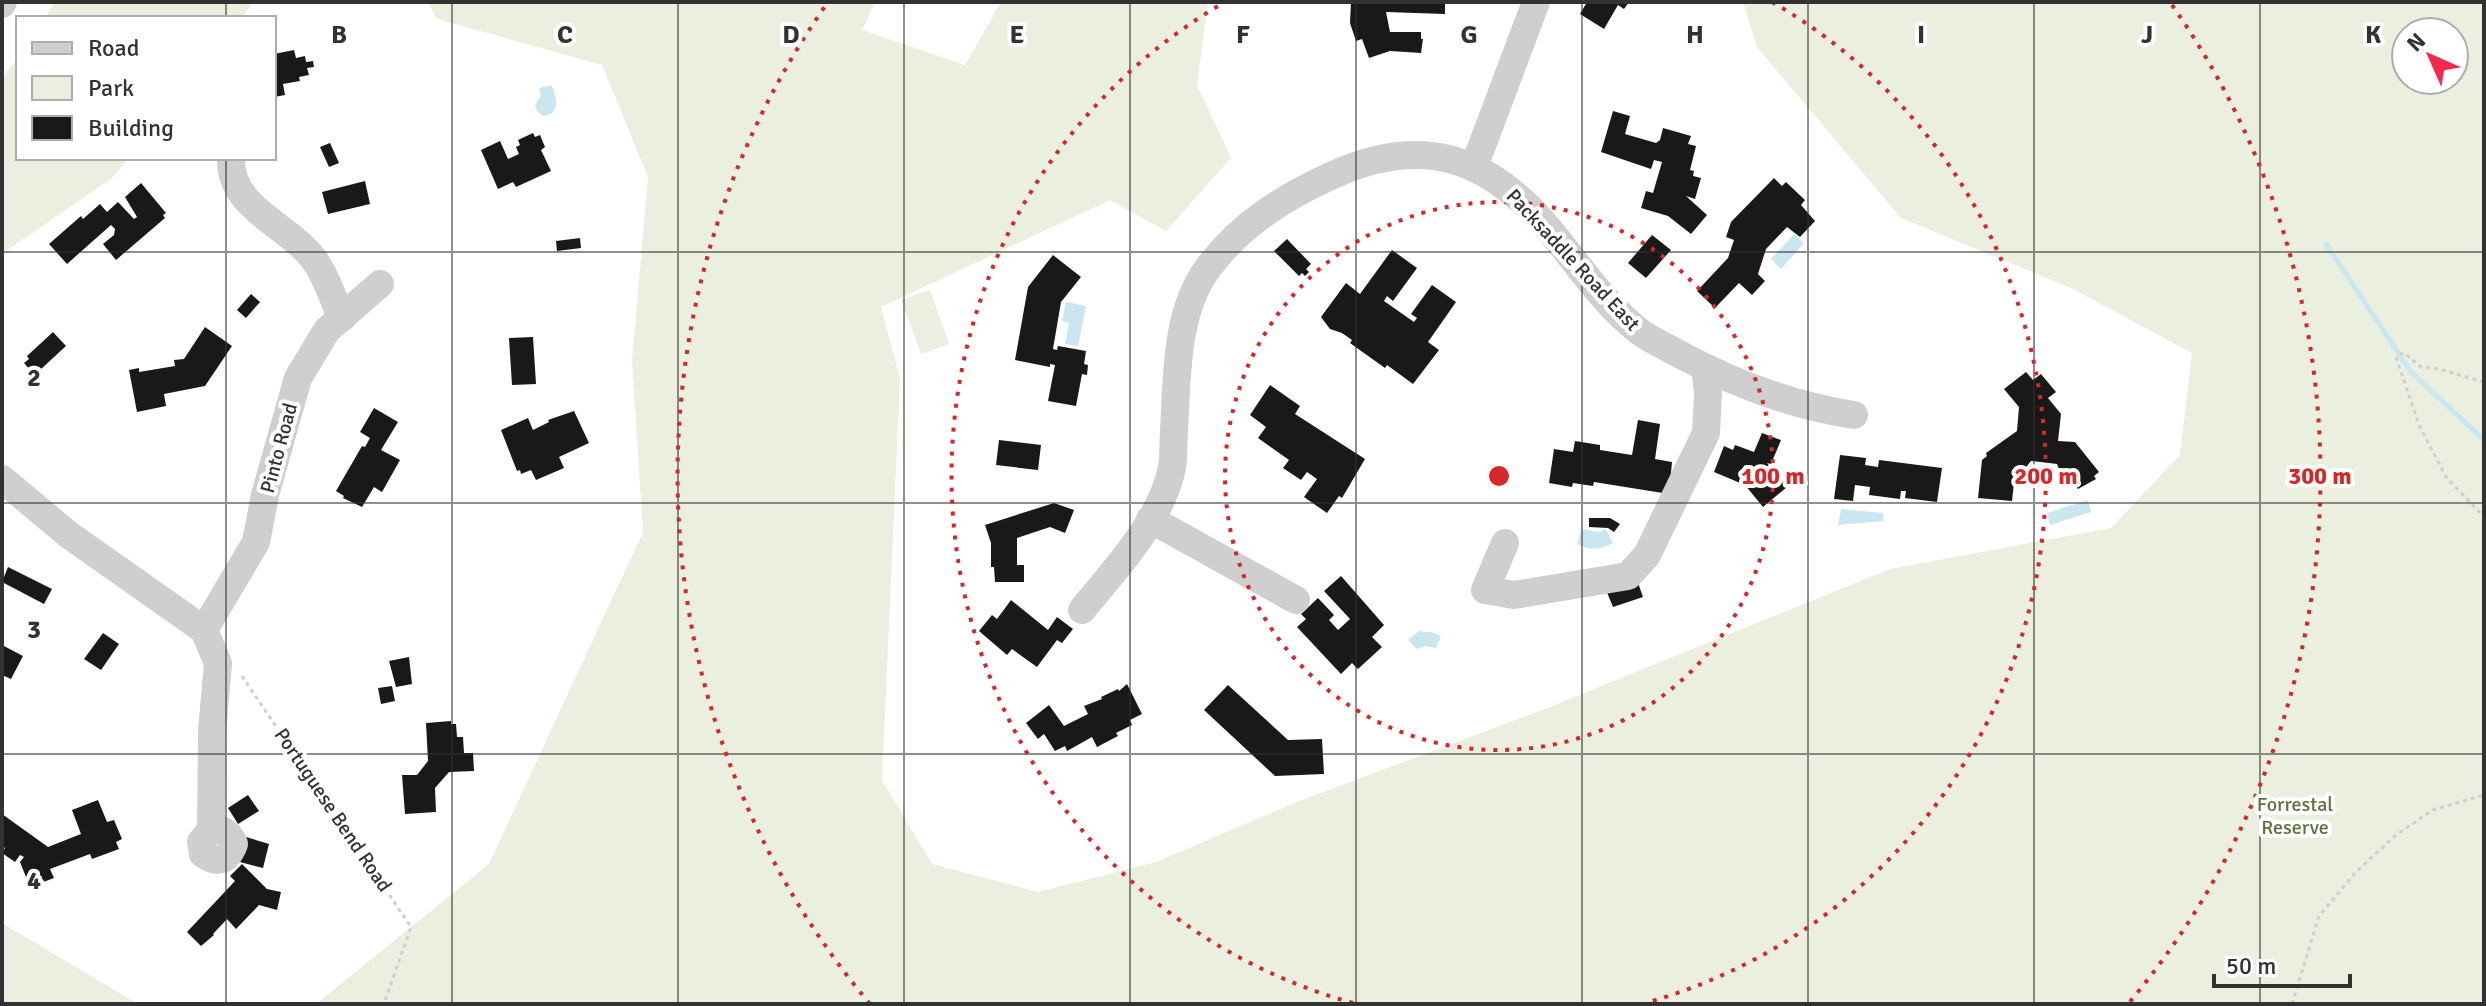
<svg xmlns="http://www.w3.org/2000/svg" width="2486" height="1006" font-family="Signika,sans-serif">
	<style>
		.green { fill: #eaefdf; fill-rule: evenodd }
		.water { fill: #cae6f0 }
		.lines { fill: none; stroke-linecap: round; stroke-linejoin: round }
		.stream { stroke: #cae6f0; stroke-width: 5 }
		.building { fill: #191919 }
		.path { stroke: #cfcfcf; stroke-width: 3; stroke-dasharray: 4 4; stroke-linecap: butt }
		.minor { stroke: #cfcfcf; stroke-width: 28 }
		.grid { fill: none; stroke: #323232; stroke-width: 2; stroke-opacity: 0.55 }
		.ring { fill: none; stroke: #d62828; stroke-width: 4; stroke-dasharray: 4 8 }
		.labels { text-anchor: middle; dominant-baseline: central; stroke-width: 8; stroke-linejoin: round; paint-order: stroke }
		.street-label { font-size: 20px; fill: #323232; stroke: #fff }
		.park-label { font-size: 20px; fill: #5b733a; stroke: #fff }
		.grid-label { font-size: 26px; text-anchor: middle; font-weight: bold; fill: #323232; stroke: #fff; stroke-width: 8; stroke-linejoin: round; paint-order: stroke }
		.centre { fill: #d62828; stroke: #fff; stroke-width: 4 }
		.ring-label { font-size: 24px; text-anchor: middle; font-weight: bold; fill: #d62828; stroke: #fff; stroke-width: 8; stroke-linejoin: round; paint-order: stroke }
	</style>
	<rect width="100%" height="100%" fill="#fff"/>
	<path class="green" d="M54 2H254L241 18H45Z
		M428 2H875L862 30 965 65 1001 2H1208L1197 85 1231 158 1166 231 1110 200 881 307 900 379 882 780 932 864 1038 892 1156 862 1297 802 1547 708 1890 569 2111 528 2180 455 2192 353 2071 288 1901 218 1757 47 1743 2H2484V1004H316L489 864 643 532 632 361 648 177 602 65 437 19ZM2406 32H2454V80H2406Z
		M18 58V158H129L112 178 2 254V78Z
		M930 290 949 344 921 354 901 300Z
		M2 923 138 1004H2Z"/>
	<path class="water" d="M551 85C557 97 561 114 543 116L537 111 535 105 541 96 539 88Z
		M1794 234 1804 243 1781 269 1771 259Z
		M1066 302 1086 306 1078 346 1065 344 1069 323 1062 321Z
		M2088 500 2091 512 2050 525 2047 513Z
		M1841 509 1883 513 1884 521 1838 525Z
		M1582 529 1599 532 1606 529 1613 543C1600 550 1591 551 1577 544Z
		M1419 631 1435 633 1441 636 1436 648 1426 646 1417 649 1408 640Z"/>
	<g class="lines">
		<path class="stream" d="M2326 244 2411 372 2484 440"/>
	</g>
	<path class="building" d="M1351 2H1445V14L1386 12 1390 32H1421V39H1423L1421 53 1390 51 1369 58 1362 39 1356 41 1350 23Z
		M1587 2H1629L1624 9 1618 5 1604 29 1580 14Z
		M294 50 296 58 305 56 306 62 313 61 314 67 307 68 309 75 299 77 300 81 283 84 285 95 274 97V54Z
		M1613 111 1630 116 1625 134 1656 143 1660 140 1663 128 1691 136 1688 144 1696 146 1690 170 1694 171 1693 176 1701 178 1695 199 1686 196 1707 215 1691 234 1668 216 1641 208 1646 191 1653 193 1662 162 1654 160 1651 169 1601 152Z
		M533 133 535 137 540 135 545 147 541 150 551 171 516 187 513 182 498 189 481 150 500 141 508 159 519 154 516 147 520 145 518 140Z
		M330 143 339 163 329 167 320 147Z
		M1774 178 1782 186 1786 182 1805 200 1801 205 1815 221 1800 237 1787 227 1766 249 1758 274 1765 281 1752 295 1739 283 1715 308 1697 291 1728 258 1734 240 1726 237 1731 222Z
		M365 181 370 204 328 214 322 192Z
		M141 183 166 213 163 215 165 218 116 260 103 244 114 235 115 229 111 225 67 264 49 244 81 216 83 219 100 204 107 212 118 202 134 219 137 217 125 197Z
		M1652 235 1671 250 1646 278 1628 263Z
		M580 238 581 248 557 251 556 241Z
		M1287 239 1311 264 1306 269 1309 272 1305 276 1302 273 1299 276 1274 251Z
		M1392 250 1417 268 1393 301 1387 296 1384 301 1414 322 1417 318 1411 314 1432 285 1456 302 1428 342 1439 350 1413 384 1387 365 1385 368 1350 343 1352 340 1342 333 1330 329 1321 317 1346 283 1360 294Z
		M1053 255 1081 277 1061 302 1053 349 1057 350 1058 346 1086 351 1084 364 1088 365 1087 375 1082 374 1076 406 1048 401 1055 365 1050 364V367L1015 360 1028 287Z
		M251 294 260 302 246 318 237 310Z
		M205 327 232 346 205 386 164 394 166 406 137 412 129 370 139 368V372L175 366 174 360 184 359Z
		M53 332 66 346 40 370 37 367 32 372 24 363 29 359 27 356Z
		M533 337 536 384 512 385 509 338Z
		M2026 372 2033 380 2041 374 2056 392 2048 398 2061 414 2058 441 2075 442 2099 472 2094 476 2096 479 2078 489 2069 478 2061 474 2057 464 2031 461 2022 472 2015 474 2012 501 1978 498 1982 460 1987 456 1986 453 2017 431 2019 407 2004 389Z
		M1270 385 1300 406 1295 414 1365 459 1342 498 1339 496 1327 513 1304 497 1317 479 1307 472 1301 480 1283 468 1289 460 1258 438 1266 427 1250 415Z
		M374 408 398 422 381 450 400 460 382 492 374 487 362 507 343 498 344 496 336 491 362 446 365 447 370 438 360 432Z
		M574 411 589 443 559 457 564 468 536 480 531 470 521 474 520 470 517 471 501 430 528 418 533 430 549 422 548 420Z
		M1638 420 1660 424 1655 459 1672 462 1669 494 1594 482 1593 486 1573 483 1572 487 1549 483 1554 449 1573 452 1575 441 1600 445V450L1632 455Z
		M1762 433 1781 440 1771 464 1767 463 1787 487 1763 507 1745 485 1714 472 1724 446 1733 450 1735 445 1754 452Z
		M999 440 1041 445 1038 470 996 465Z
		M1840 455 1866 458 1865 465 1878 467 1879 460 1942 468 1937 502 1905 498 1906 491H1901L1900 499 1869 495 1870 487 1855 485 1853 501 1834 499Z
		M1054 503 1074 510 1065 533 1050 527 1017 538V565H1024V582H995L994 567H991V543L985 525Z
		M1589 518H1610L1620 524 1614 532 1608 528 1589 527Z
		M8 567 52 589 44 604 2 582Z
		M1341 576 1384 625 1372 637 1382 647 1358 669 1352 663 1341 674 1297 627 1306 619 1301 614 1318 598 1334 615 1329 620 1338 630 1350 619 1324 591Z
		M1637 580 1643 597 1613 607 1606 590Z
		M1011 600 1048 630 1057 617 1073 629 1062 643 1057 640 1037 667 1012 649 1007 655 979 631 992 615 997 619Z
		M103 633 119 644 101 670 84 659Z
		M2 645 23 656 11 679 2 675Z
		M409 657 412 684 396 687 389 661Z
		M1127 684 1142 714 1130 720 1132 725 1116 733 1118 736 1097 747 1092 737 1067 751 1065 746 1055 751 1044 734 1038 739 1026 723 1049 705 1064 726 1088 714 1084 706 1102 699 1101 697 1118 689 1119 691Z
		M1228 685 1288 740 1322 739 1324 774 1275 776 1204 710Z
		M392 686 395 701 381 704 378 688Z
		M451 721V724H456L457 737H463L464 753H473L474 771 449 772 435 788 436 812 405 814 402 775H417L428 761 426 723Z
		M248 795 259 811 238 824 228 808Z
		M98 800 107 822 114 820 122 839 116 842 119 849 92 859 90 854 50 869 54 878 30 887 20 862 24 857 20 855 15 862 2 853 5 848 2 846V814L48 847 81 834 72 810Z
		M246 837 269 844 263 868 240 862Z
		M242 864 267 889 281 892 277 910 259 905 236 929 227 919 213 934 214 935 201 946 187 932 235 881 230 876Z"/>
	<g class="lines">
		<path class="path" d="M2484 382 2439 369 2421 367 2404 353 2396 357 2419 425 2446 477 2484 517
			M242 676 411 927 384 1004
			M2292 1004 2319 916 2357 871 2396 835 2433 810 2484 795"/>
		<path class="minor" d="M2 4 3 2
			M231 158C229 209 290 225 315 261 327 277 333 300 342 318
			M1474 167 1536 2
			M2 479 69 535 204 630 218 663 212 731 211 830 201 842 203 854C218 865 228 860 234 844 229 832 224 829 211 830
			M1150 519 1296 600
			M1505 543 1485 590 1514 595 1628 576 1647 555 1706 433 1708 393 1705 368
			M1082 610C1116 568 1160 523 1172 468 1174 456 1173 443 1174 431 1177 379 1175 312 1208 268 1241 224 1284 197 1333 175 1421 135 1487 156 1548 228 1578 264 1603 303 1640 332 1651 340 1665 346 1677 353 1731 382 1793 406 1854 415
			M204 630 256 542 265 495 298 378 327 330 380 284"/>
	</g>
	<path class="grid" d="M226 2V18M452 2V1004M678 2V1004M904 2V1004M1130 2V1004M1356 2V1004M1582 2V1004M1808 2V1004M2034 2V1004M2260 2V1004M226 158V1004M2 252H2484M2 503H2484M2 754H2484"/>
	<g class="ring">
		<circle cx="1499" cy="476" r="274"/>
		<path d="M1353 1003A547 547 0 0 1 1225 2M1772 2A547 547 0 0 1 1645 1003"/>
		<path d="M870 1004A821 821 0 0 1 826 5M2172 5A821 821 0 0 1 2128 1004"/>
	</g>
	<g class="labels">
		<g class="street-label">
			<text transform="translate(1573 260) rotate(47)">Packsaddle Road East</text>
			<text transform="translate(279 448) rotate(-75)">Pinto Road</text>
			<text transform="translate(333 810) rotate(56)">Portuguese Bend Road</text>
		</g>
		<g class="park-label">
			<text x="2295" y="804">Forrestal<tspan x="2295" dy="23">Reserve</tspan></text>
		</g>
	</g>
	<g class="grid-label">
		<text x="339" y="43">B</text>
		<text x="565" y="43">C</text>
		<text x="791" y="43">D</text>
		<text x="1017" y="43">E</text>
		<text x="1243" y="43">F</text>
		<text x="1469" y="43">G</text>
		<text x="1695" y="43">H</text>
		<text x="1921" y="43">I</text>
		<text x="2147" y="43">J</text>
		<text x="2373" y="43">K</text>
		<text x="34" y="386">2</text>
		<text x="34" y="638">3</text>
		<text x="34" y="889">4</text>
	</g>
	<circle cx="1499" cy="476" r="12" class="centre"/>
	<g class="ring-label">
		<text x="1773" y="484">100 m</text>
		<text x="2046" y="484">200 m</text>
		<text x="2320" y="484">300 m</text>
	</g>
	<rect width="2486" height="1006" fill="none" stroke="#323232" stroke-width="8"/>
	<rect x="16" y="16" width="260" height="144" fill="#ffffff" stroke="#adadad" stroke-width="2"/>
	<rect x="32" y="42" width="40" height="12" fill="#cfcfcf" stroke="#adadad" stroke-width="2"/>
	<text x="88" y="56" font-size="24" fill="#323232">Road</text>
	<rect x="32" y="76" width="40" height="24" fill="#eaefdf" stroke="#adadad" stroke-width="2"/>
	<text x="88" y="96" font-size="24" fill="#323232">Park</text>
	<rect x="32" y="116" width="40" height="24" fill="#191919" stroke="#adadad" stroke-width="2"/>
	<text x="88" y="136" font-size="24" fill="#323232">Building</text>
	<g transform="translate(2430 56) rotate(315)"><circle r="38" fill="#ffffff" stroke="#adadad" stroke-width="2"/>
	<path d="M0-6L14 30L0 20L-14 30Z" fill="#f5284f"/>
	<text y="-12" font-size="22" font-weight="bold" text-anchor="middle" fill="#323232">N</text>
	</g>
	<path d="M2214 974v12h136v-12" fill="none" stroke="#323232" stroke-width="4"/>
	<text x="2226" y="974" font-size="24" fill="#323232" stroke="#ffffff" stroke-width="6" paint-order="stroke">50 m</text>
</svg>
